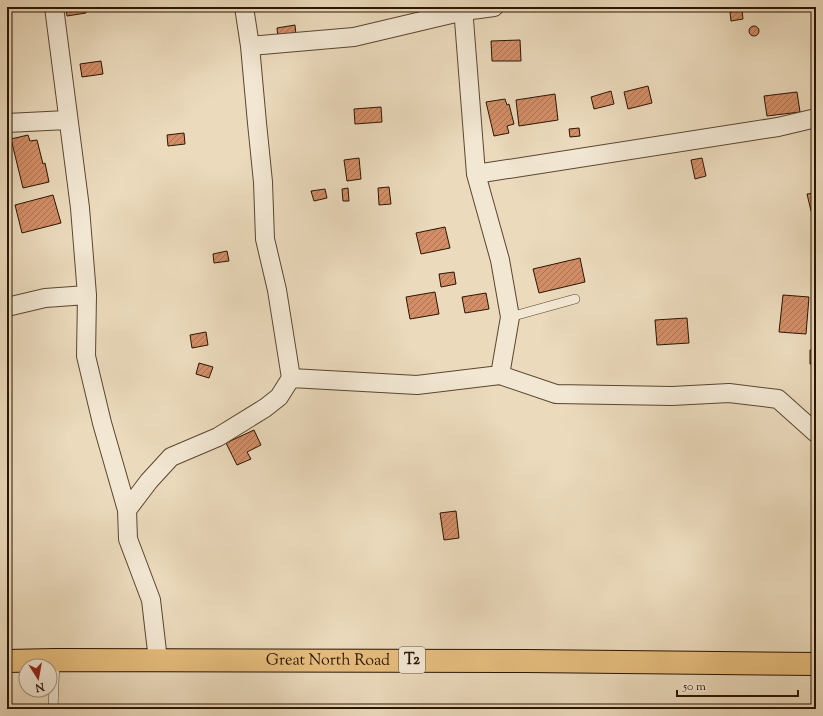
<svg xmlns="http://www.w3.org/2000/svg" width="823" height="716" font-family="'Sorts Mill Goudy',serif">
	<style>
		.building { fill: url(#building-hatch); stroke: #2a1500 }
		.lines { fill: none; stroke-linecap: round; stroke-linejoin: round }
		.service-casing { stroke: #5a462f; stroke-width: 10 }
		.minor-casing { stroke: #5a462f; stroke-width: 20 }
		.trunk-casing { stroke: #2a1500; stroke-width: 24 }
		.service { stroke: #f2e7d3; stroke-width: 9 }
		.minor { stroke: #f2e7d3; stroke-width: 18 }
		.trunk { stroke: #e6bd7e; stroke-width: 22 }
		.labels { text-anchor: middle; dominant-baseline: central; stroke-width: 4; stroke-linejoin: round; paint-order: stroke }
		.shield { fill: #f2e7d3; stroke: #66543f; stroke-width: 1 }
		.shield-label { font-size: 15px; font-weight: bold; fill: #2a1500 }
		.street-label { font-size: 16px; fill: #2a1500; stroke: #f2e7d3 }
	</style>
	<defs>
		<pattern id="building-hatch" width="6" height="6" patternUnits="userSpaceOnUse"><rect width="6" height="6" fill="#d38e68"/><path d="M-1 1l2-2M0 6l6-6M5 7l2-2" fill="none" stroke="#ab7353"/></pattern>
	</defs>
	<rect width="100%" height="100%" fill="#ebdabc"/>
	<filter id="stains"><feTurbulence type="fractalNoise" baseFrequency=".005" numOctaves="4"/><feColorMatrix values="0 0 0 0 .2 0 0 0 0 .09 0 0 0 0 .02 0 0 0 .5 -.17"/></filter>
	<radialGradient id="worn" r=".72"><stop offset=".6" stop-color="#630" stop-opacity="0"/><stop offset="1" stop-color="#630" stop-opacity=".3"/></radialGradient>
	<path class="building" d="M66 7H85L86 13 67 16Z
		M742 10 743 19 731 21 730 12Z
		M295 25 296 35 278 38 277 28Z
		M749 31a5 5 0 1 1 10 0a5 5 0 1 1-10 0Z
		M520 40 521 61H492L491 41Z
		M101 61 103 74 82 77 80 64Z
		M648 86 652 103 628 109 624 92Z
		M611 91 614 104 594 109 591 97Z
		M797 92 800 112 767 116 764 96Z
		M555 94 558 120 519 126 516 100Z
		M505 99 507 105 509 104 514 124 507 126 509 133 494 136 486 102Z
		M381 107 382 122 355 124 354 109Z
		M579 128 580 136 570 137 569 129Z
		M184 133 185 144 168 146 167 135Z
		M28 135 30 141 37 140 43 164 45 163 49 182 23 188 11 139Z
		M359 158 361 179 347 181 344 160Z
		M702 158 706 176 695 179 691 160Z
		M389 187 391 204 379 205 378 188Z
		M348 188 349 201H343L342 189Z
		M325 189 327 198 314 201 311 191Z
		M816 193V210L811 211 807 194Z
		M53 195 61 223 22 233 15 205Z
		M445 227 450 248 421 254 416 233Z
		M227 251 229 261 214 263 213 254Z
		M580 258 585 282 539 293 533 269Z
		M454 272 456 284 441 287 439 274Z
		M435 292 439 314 410 319 406 297Z
		M486 293 489 309 465 313 462 297Z
		M783 295 809 297 806 334 779 332Z
		M687 318 689 343 657 345 655 320Z
		M206 332 208 345 192 348 190 335Z
		M810 350H816V365L810 364Z
		M199 363 213 367 209 378 196 374Z
		M254 430 261 445 247 452 251 459 237 465 226 443Z
		M456 511 459 538 444 540 440 513Z"/>
	<g class="lines">
		<g class="service-casing">
			<path id="service" d="M510 317 575 299
				M53 709 55 660"/>
		</g>
		<g class="minor-casing">
			<path id="minor" d="M54 7 80 208 87 295 86 356 102 423 127 510 128 539 151 600 158 660
				M463 7 476 174 500 260 510 317 500 375 556 394 672 396 729 393 778 399 816 433
				M250 46 354 37 464 11 494 7
				M7 123 67 120
				M476 174 778 127 816 118
				M7 307 45 298 87 295
				M291 378 417 385 500 375
				M127 510 149 481 171 457 218 437 265 408 279 397 291 378 277 290 265 239 263 182 257 123 250 46 244 7"/>
		</g>
		<g class="trunk-casing">
			<g id="trunk">
				<path id="s1" d="M7 661 55 660 527 661 816 664"/>
			</g>
		</g>
		<use href="#service" class="service"/>
		<use href="#minor" class="minor"/>
		<use href="#trunk" class="trunk"/>
	</g>
	<g class="labels">
		<rect class="shield" x="399" y="647" width="26" height="26" rx="3"/>
		<g class="shield-label">
			<text x="412" y="660">T2</text>
		</g>
		<g class="street-label">
			<text stroke="none"><textPath href="#s1" startOffset="321">Great North Road</textPath></text>
		</g>
	</g>
	<rect width="823" height="716" fill="none" stroke="#ebdabc" stroke-width="24"/>
	<rect x="8" y="8" width="807" height="700" fill="none" stroke="#2a1500" stroke-width="2"/>
	<rect x="12" y="12" width="799" height="692" fill="none" stroke="#2a1500"/>
	<g transform="translate(38 678) rotate(169)"><circle r="19" fill="#f2e7d3" stroke="#a2937f"/>
	<path d="M0-3L7 15L0 10L-7 15Z" fill="#8f2418"/>
	<text y="-6" font-size="11" font-weight="bold" text-anchor="middle" fill="#2a1500">N</text>
	</g>
	<path d="M677 690v6h121v-6" fill="none" stroke="#2a1500" stroke-width="2"/>
	<text x="683" y="690" font-size="12" fill="#2a1500" stroke="#f2e7d3" stroke-width="3" paint-order="stroke">50 m</text>
	<rect width="100%" height="100%" filter="url(#stains)"/>
	<rect width="100%" height="100%" fill="url(#worn)"/>
</svg>
